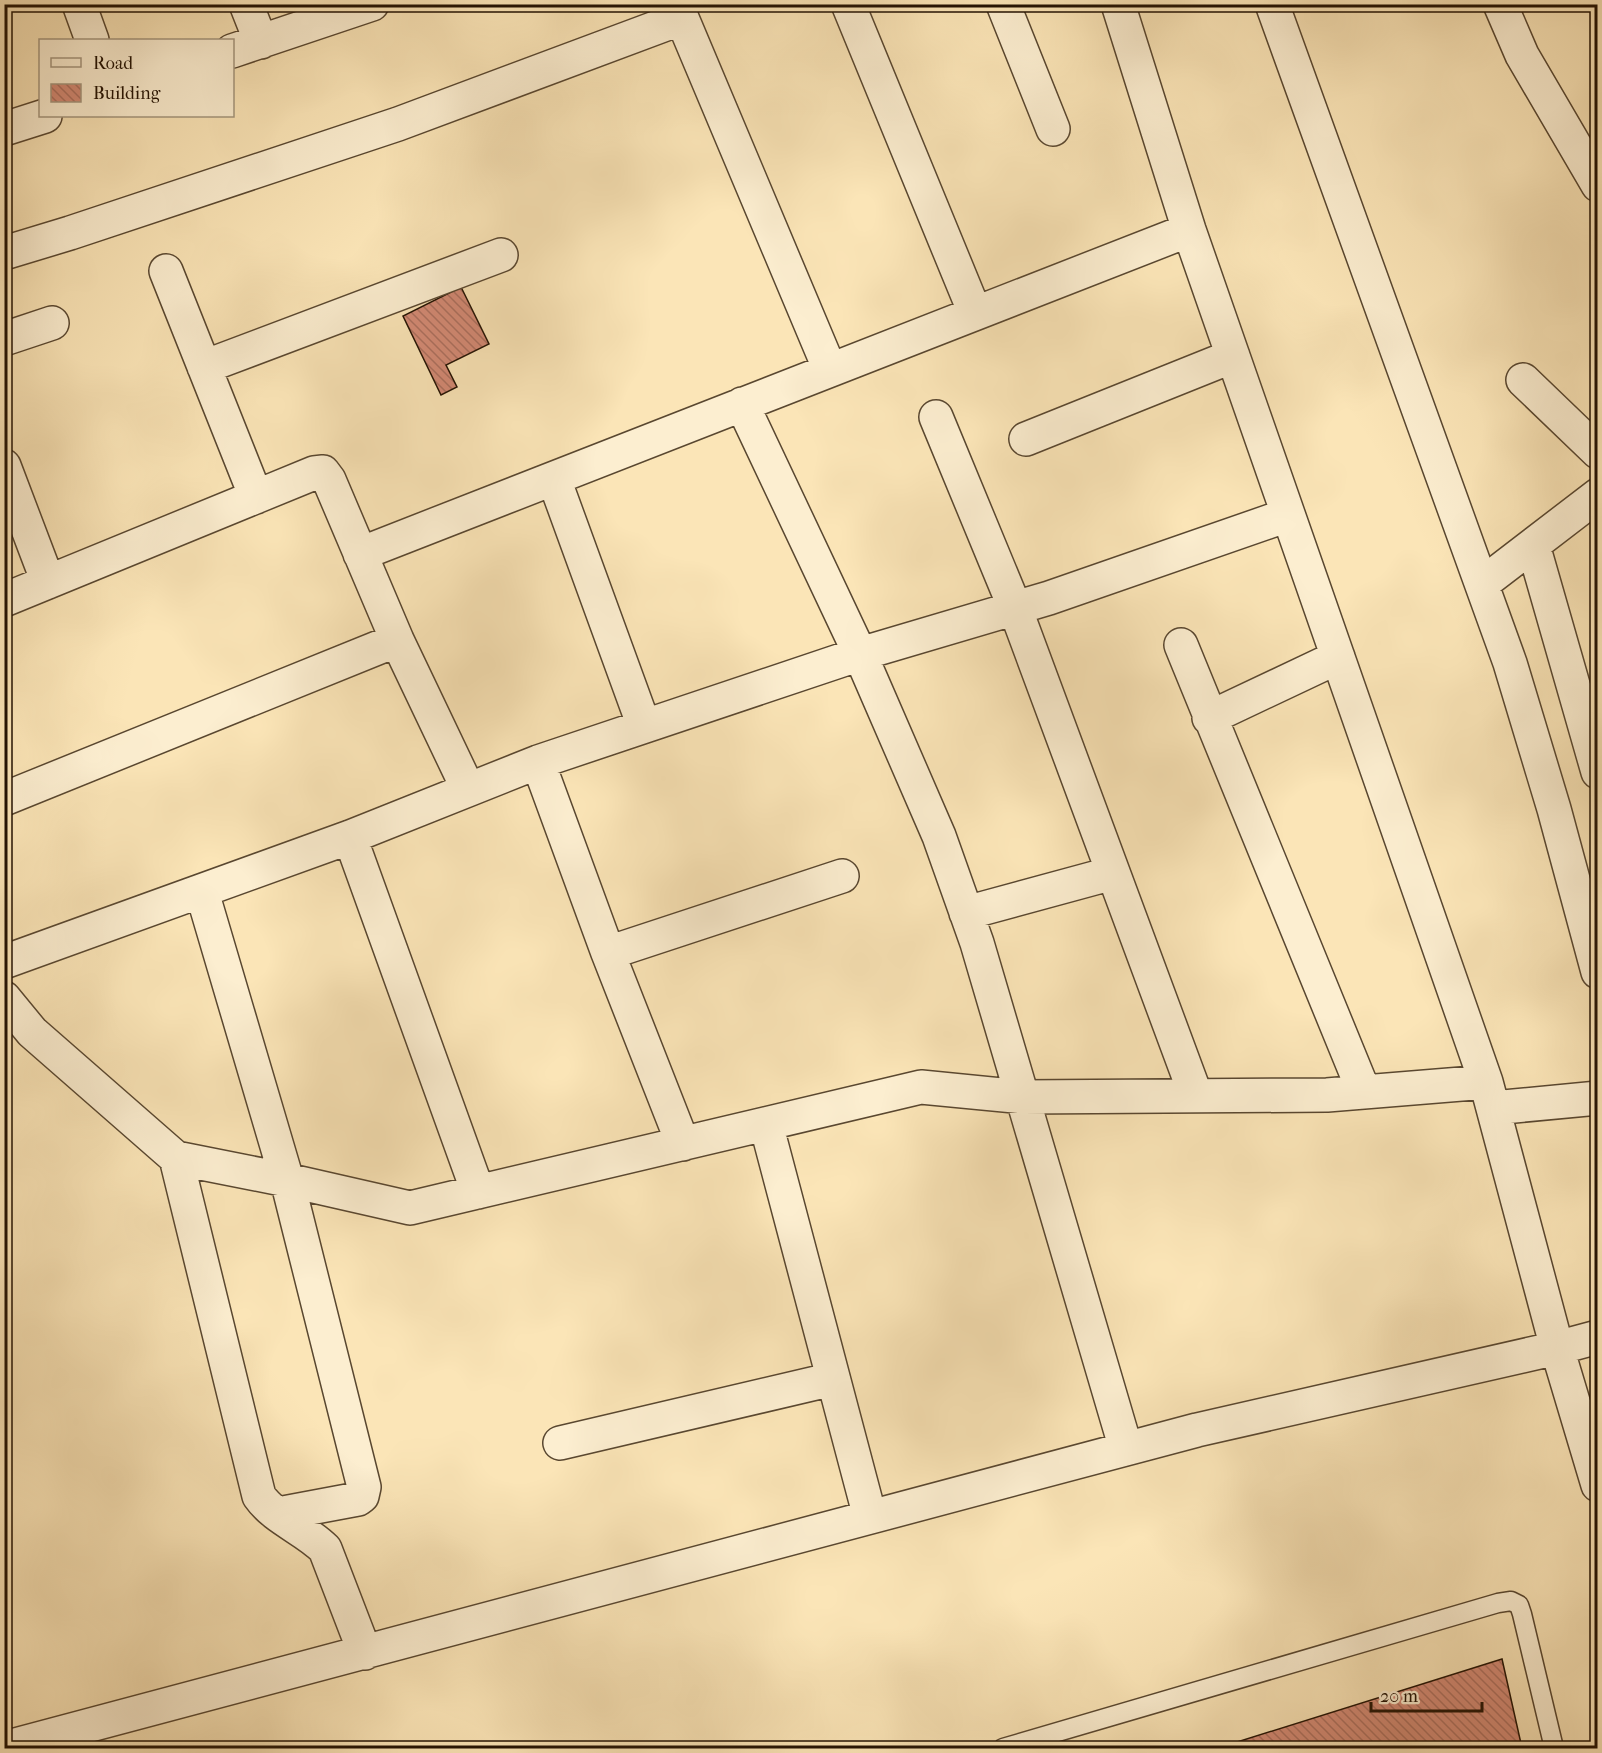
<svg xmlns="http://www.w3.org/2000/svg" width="1602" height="1753" font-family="'IM FELL French Canon',serif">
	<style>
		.building { fill: url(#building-back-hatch); stroke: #231203; stroke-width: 1.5 }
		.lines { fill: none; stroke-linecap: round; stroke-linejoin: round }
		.service-casing { stroke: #594730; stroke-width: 21 }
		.minor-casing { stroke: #594730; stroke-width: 36 }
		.service { stroke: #fceed0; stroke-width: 18 }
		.minor { stroke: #fceed0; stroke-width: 33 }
	</style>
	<defs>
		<pattern id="building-back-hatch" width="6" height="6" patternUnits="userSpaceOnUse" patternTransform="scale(1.5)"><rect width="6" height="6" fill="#d48a75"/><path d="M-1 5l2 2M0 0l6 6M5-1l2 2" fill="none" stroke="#ac6f5e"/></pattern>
	</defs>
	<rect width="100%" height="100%" fill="#fbe5b7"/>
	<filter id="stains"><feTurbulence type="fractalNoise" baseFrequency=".00333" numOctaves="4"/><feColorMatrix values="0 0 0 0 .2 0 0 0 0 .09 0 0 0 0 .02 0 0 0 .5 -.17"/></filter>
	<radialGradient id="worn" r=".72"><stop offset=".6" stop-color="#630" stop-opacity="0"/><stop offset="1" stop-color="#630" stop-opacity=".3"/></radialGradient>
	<path class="building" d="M461 287 489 344 446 365 457 387 441 395 403 316Z
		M1502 1659 1522 1748H1218Z"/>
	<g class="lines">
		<g class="service-casing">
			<path id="service" d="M1003 1748 1498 1603 1511 1601 1519 1605 1522 1614 1554 1748"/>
		</g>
		<g class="minor-casing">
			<path id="minor" d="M79 4 92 40
				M246 4 261 42
				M676 4 830 370
				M848 4 975 313
				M1003 4 1053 129
				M1118 4 1189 230 1486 1082
				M1272 4 1510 663 1554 809 1598 972
				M1500 4 1522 55 1598 185
				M232 51 372 4
				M4 129 45 116
				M4 253 70 233 398 124 682 18
				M166 271 256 497
				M4 339 52 323
				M204 367 501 255
				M1523 380 1598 452
				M742 404 860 654 939 836 977 943 1126 1449
				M936 417 1015 608 1196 1096
				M1026 439 1233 356
				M4 466 48 582
				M554 479 644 726
				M1533 545 1598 772
				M360 554 1189 230
				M1482 584 1598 495
				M4 600 314 473 323 472 329 480 397 640 468 789
				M1181 645 1364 1092
				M1209 718 1338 657
				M538 762 608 953 683 1144
				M4 799 397 640
				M350 837 478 1192
				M202 892 287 1180 364 1487 362 1496 358 1499 278 1514
				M966 913 1113 873
				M608 953 842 876
				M4 962 350 837 538 762 860 654 1049 598 1288 515
				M4 998 32 1032 176 1158 287 1180 410 1208 921 1087 1023 1097 1327 1095 1486 1082 1557 1348 1598 1485
				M1493 1108 1598 1098
				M766 1124 870 1517
				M176 1158 259 1496C275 1519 305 1529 325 1549L365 1653
				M560 1443 833 1379
				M4 1748 1197 1430 1557 1348 1598 1337"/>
		</g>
		<use href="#service" class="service"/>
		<use href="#minor" class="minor"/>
	</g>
	<rect width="1602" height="1753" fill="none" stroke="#fbe5b7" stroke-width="24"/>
	<rect x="6" y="6" width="1590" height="1741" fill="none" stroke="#231203" stroke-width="3"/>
	<rect x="12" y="12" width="1578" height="1729" fill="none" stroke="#231203" stroke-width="1.5"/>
	<rect x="39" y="39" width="195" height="78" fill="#fceed0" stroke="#a5967e" stroke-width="1.5"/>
	<rect x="51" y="58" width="30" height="9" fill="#fceed0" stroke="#a5967e" stroke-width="1.5"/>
	<text x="93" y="69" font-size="18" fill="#231203">Road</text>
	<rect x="51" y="84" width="30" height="18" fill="url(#building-back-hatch)" stroke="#a5967e" stroke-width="1.5"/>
	<text x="93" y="99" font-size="18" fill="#231203">Building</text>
	<path d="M1371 1702v9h111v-9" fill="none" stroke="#231203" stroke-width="3"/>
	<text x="1380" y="1702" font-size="18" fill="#231203" stroke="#fceed0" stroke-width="4.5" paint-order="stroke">20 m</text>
	<rect width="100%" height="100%" filter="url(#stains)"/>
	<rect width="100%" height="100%" fill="url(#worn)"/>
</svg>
